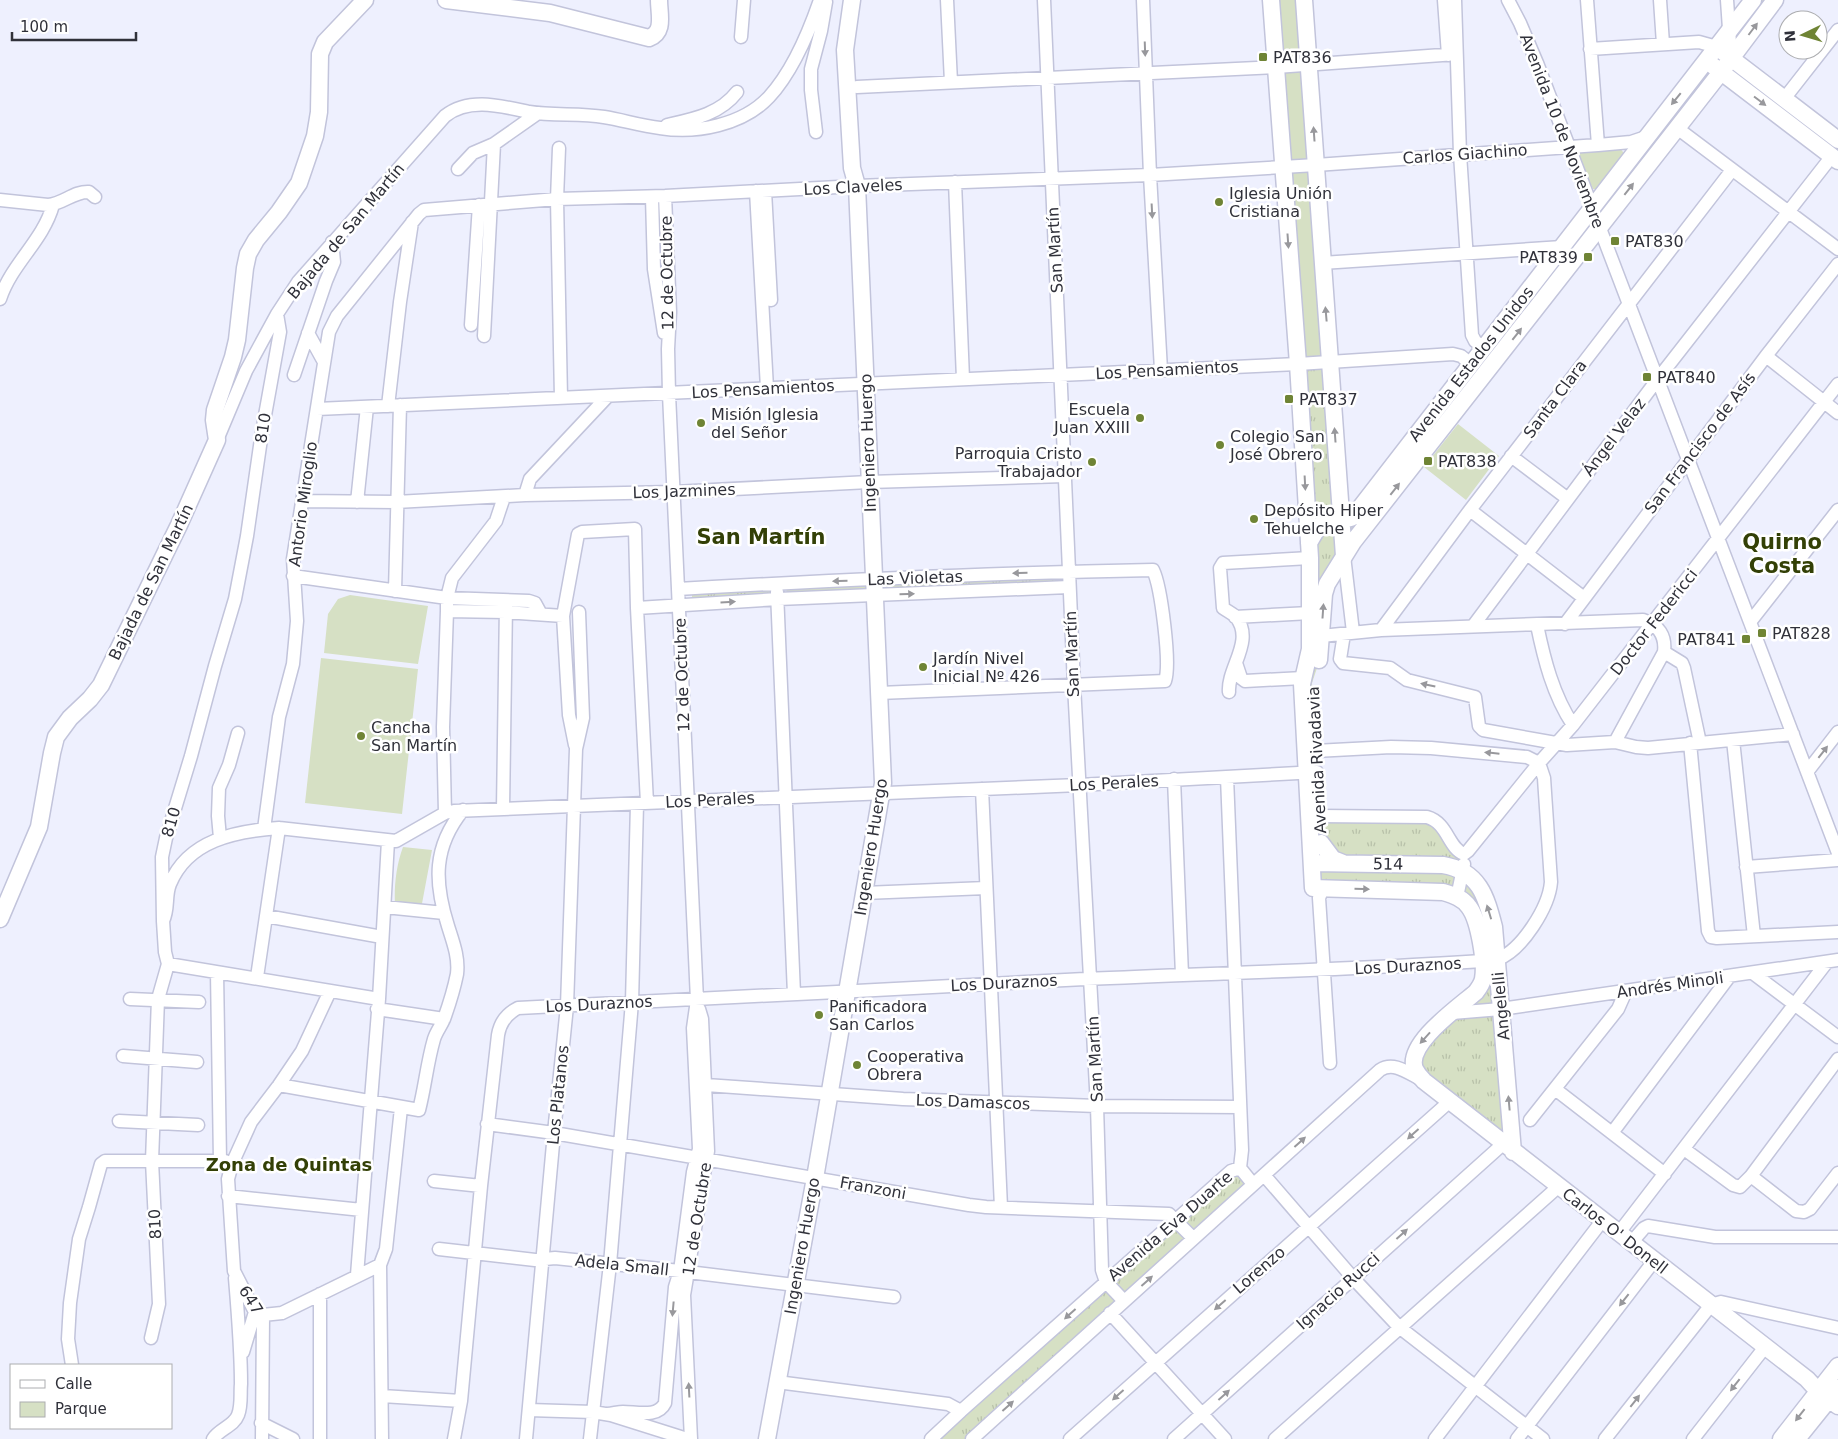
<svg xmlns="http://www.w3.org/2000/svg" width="1838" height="1439" font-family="'DejaVu Sans',sans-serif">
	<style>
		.grass { fill: url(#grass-tufts) }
		.park { fill: #d6e0c4 }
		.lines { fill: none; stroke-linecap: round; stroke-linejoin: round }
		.minor-casing { stroke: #c2c4db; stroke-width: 15 }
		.major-casing { stroke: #c2c4db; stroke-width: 19 }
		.minor { stroke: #fff; stroke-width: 12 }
		.major { stroke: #fff; stroke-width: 16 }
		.oneway { fill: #98989c }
		.poi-dot { fill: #6f8435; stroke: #fff; stroke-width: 2 }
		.labels { text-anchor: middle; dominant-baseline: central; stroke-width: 5; stroke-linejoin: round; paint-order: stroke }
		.poi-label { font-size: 16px; fill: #30313a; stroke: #fff; text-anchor: start }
		.street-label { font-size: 16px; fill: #30313a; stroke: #fff }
		.neighbourhood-label { font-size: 18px; font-weight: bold; fill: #334006; stroke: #fff }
		.district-label { font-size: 21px; font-weight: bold; fill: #334006; stroke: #fff }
	</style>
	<defs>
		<pattern id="grass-tufts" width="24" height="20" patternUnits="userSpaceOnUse" patternTransform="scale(1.25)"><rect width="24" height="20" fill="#d6e0c4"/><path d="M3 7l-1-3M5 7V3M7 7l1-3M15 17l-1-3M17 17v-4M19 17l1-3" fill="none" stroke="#b8c1a9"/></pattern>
	</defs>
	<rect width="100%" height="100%" fill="#eef0fe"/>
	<path class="grass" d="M1271 0H1304L1342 519 1753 0H1775L1731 58 1838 140V161L1721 72 1338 567 1319 662 1312 683 1319 815 1427 817 1460 852 1463 870 1483 892 1513 1152 1456 1106 1414 1058 1476 992 1479 934 1457 897 1313 888 1302 692 1310 649Z
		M1060 574V583L886 591V582Z
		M865 583V589L787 594 786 586Z
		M773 587 774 596 692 598V591Z
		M1234 1169 1253 1184 972 1439H931Z"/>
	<path class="park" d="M1276 0H1299L1303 59 1282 64Z
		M1301 74 1305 79 1308 160 1289 162 1284 75Z
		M1620 148 1623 152 1624 158 1598 189H1593L1579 159 1578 152Z
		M1308 173 1312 180 1322 357 1304 360 1291 174Z
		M1458 424 1499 456 1466 500 1424 467Z
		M350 595 428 606 418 664 324 653 328 614 338 599Z
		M321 658 418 669 402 814 305 803Z
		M403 847 432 850 421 909 395 906C394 886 396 866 403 847Z"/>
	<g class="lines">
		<g class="minor-casing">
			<path id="minor" d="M947 0 951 82
				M1044 0 1074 685 1097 1106 1102 1270 1106 1282 1124 1301
				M1143 0 1150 175 1161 370
				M1444 0 1448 55
				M1455 0 1460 154 1472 335 1475 341 1484 348
				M1508 0 1520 23 1537 63 1838 853
				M1587 0 1598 145
				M1660 0 1663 44
				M1727 0 1731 58
				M741 37 744 0
				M1590 49 1699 42 1717 47
				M857 87 1276 67 1456 54
				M1784 99 1838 30
				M667 125C694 119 720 114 737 92
				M1677 128 1838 249
				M816 132 811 90V69L821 31 826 2
				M559 148 557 199 561 398
				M458 169 473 153 494 144 538 113
				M955 182 963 379
				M756 191 767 388
				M765 191 771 300
				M652 197 654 269 664 333
				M0 200 48 205C63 204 74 191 89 192L95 197
				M1322 263 1562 247
				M0 299C12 263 43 241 53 205
				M471 325 479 205
				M308 333 324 362
				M484 336 494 144
				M1766 356 1838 413
				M294 375 326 281 334 262 332 242
				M388 406 400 302 412 222
				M317 409 1298 364 1453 354 1461 356 1471 364
				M217 440 246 371 277 314 298 282 445 116C469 97 501 106 529 112 554 116 579 113 604 117 623 120 641 126 660 128 696 134 743 125 769 97 792 72 809 32 820 0
				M1511 456 1568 499
				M525 495 530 479 607 397
				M504 497 496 521 452 578 447 598 529 601 535 603 541 614
				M302 501 396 502 525 495 674 492 869 482 1065 476
				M357 502 367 407
				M1470 510 1584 598
				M1344 556 1353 632
				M293 576 447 598V611L506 612 563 616
				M678 589C836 580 994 573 1153 570 1161 586 1171 664 1165 681L879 693
				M395 591 400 405
				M777 592 794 994
				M637 608 778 599 1069 587
				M1235 617 1310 613
				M1750 622 1838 510
				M1565 624 1766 356 1838 264
				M1537 625C1544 659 1553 695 1573 725
				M1473 626 1657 380 1832 156
				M1381 630 1470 510 1732 170
				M1344 634 1340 659 1343 663 1390 668 1407 680 1475 697 1479 726 1483 730 1567 745 1615 742 1636 747 1648 748 1793 734
				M1321 636 1381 630 1643 620C1659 625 1666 636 1664 652L1682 663 1684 668 1700 743
				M1236 663 1241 678 1245 681 1303 678
				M1229 692C1227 668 1255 641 1236 617 1232 613 1227 611 1223 608L1220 568 1223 563 1310 558
				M1733 740 1754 936
				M1615 742 1664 652
				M1690 743 1708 931 1711 937 1717 938 1838 932
				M575 745 569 715 563 616 578 534 582 532 635 529 637 608 647 803
				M1807 772 1838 732
				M1227 777 1242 1150 1240 1168
				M1174 779 1182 975
				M982 789 1001 1207
				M503 809 506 604
				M445 813 443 727 447 611
				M1319 816 1427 817C1448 823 1448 848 1464 854
				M264 829 279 717 293 664 297 621 293 559 329 332 337 316 419 214 424 210 557 199 665 196 857 186 1150 175 1316 165 1598 145 1631 142 1646 137
				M220 838 218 816 219 788 229 765 238 733
				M1464 854 1468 851 1539 763 1573 725 1838 384
				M1746 867 1838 860
				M1323 888 1319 898 1330 1063
				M864 893 986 888
				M1457 897 1464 864
				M385 907 444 913
				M266 916 382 937
				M163 921C169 909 165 896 170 884 188 840 236 831 279 828L396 841 445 813 454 811 1079 785 1317 772
				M168 964 379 999
				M217 972 220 1161
				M1754 974 1838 1037
				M257 977 279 828
				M130 999 199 1002
				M377 1009 444 1019
				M1452 1013 1501 1009 1838 960
				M123 1056 197 1062
				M279 1085 419 1110C425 1087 427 1063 434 1039 436 1032 441 1026 444 1019 449 1005 454 989 457 974 459 957 453 942 448 926 434 882 433 847 463 810
				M706 1085 903 1099 1097 1106 1240 1107
				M1555 1089 1665 1174
				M1530 1120 1618 1009 1626 991
				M119 1121 198 1125
				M487 1124 554 1133 969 1205 986 1207 1169 1214 1193 1238
				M1612 1133 1729 977
				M1684 1149 1733 1185 1740 1187 1751 1176 1838 1059
				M1264 1175 1353 1278 1399 1327 1543 1439
				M1751 1176 1796 1211 1804 1212 1810 1209 1838 1173
				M434 1181 481 1186
				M228 1196 362 1210
				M1618 1234 1827 962
				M1631 1243 1644 1228 1648 1226 1715 1237H1838
				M439 1249 535 1260 555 1258 680 1271 894 1297
				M357 1275 379 999 388 841
				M1110 1313 1225 1439
				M263 1315 282 1313 380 1265
				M151 1338 159 1304 152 1161 158 999 168 964 165 952 163 921 162 857 166 838 191 756 215 666 235 599 247 536 262 432 280 332 277 314
				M243 1352 255 1312
				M72 1365 68 1339 70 1303 79 1239 89 1207 101 1164 105 1161H225L232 1164
				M777 1382 948 1404 961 1411
				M382 1396 461 1401
				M529 1410 593 1412 611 1415 687 1439
				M607 1414C612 1414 618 1412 623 1412 637 1412 658 1418 665 1403L675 1287 680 1271 693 1172 699 1149 693 1028 697 1000 669 394 668 349 670 312 665 196
				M261 1423 293 1439
				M213 1439C219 1429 234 1426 238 1415 242 1405 240 1394 241 1384 241 1349 238 1314 235 1278
				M262 1439 263 1315 255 1312 234 1271 228 1179 232 1164 251 1122 279 1085 302 1051 330 991
				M320 1439V1294
				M382 1439 380 1265 386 1249 401 1108
				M454 1439 461 1401 481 1186 498 1035C500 1023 506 1014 518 1008 707 1000 896 988 1085 979 1217 973 1350 970 1482 961 1487 961 1493 961 1498 959 1522 950 1549 907 1551 882L1544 778 1539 763 1527 757 1431 748 1391 747 1315 751
				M526 1439 554 1133 567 1006 576 749 583 718 579 612
				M590 1439 610 1264 632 1002 637 804
				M691 1439 684 1295 708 1151 702 1019 699 1009
				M931 1439 961 1411 1231 1171 1240 1168 1253 1184
				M972 1439 1380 1070C1394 1061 1408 1073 1422 1080
				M1070 1439 1449 1102
				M1174 1439 1503 1144
				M1275 1439 1558 1187
				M1435 1439 1602 1221
				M1517 1439 1654 1261
				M1605 1439 1711 1305 1721 1302 1838 1328
				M1693 1439 1765 1347"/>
		</g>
		<g class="major-casing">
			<path id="major" d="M446 0 550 13 649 38C665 32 659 15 659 0
				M1271 0 1298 364 1310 558V649L1302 684 1313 888 1443 892C1453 895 1463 898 1469 907 1479 920 1486 963 1483 979 1482 984 1479 988 1476 992 1459 1007 1405 1044 1415 1069 1417 1073 1421 1078 1424 1081L1807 1379 1818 1391 1838 1406
				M1304 0 1344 556
				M1723 52 1838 140
				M1712 65 1838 161
				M1309 543C1316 531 1321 518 1337 519 1343 519 1348 520 1353 517L1753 0
				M1319 660 1324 594 1327 584 1353 542 1721 72 1775 0
				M1321 843 1333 859 1343 863
				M1312 863 1443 865C1479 871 1486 896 1494 927L1513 1152
				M0 919 39 827 52 753 56 737 70 718 90 699 101 685 179 525 217 440 214 420 215 410 233 357 237 340 245 268 248 254 256 240 279 212 299 183 315 136 319 112 320 54 325 42 365 0
				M767 1439 815 1178 883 783 857 186 852 168 845 50 852 0
				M1781 1439 1838 1366
				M1797 1439 1838 1388"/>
		</g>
		<use href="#minor" class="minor"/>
		<use href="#major" class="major"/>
	</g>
	<defs><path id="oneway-solid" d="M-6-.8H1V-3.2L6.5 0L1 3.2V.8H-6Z" transform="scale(1.25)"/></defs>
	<g class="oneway">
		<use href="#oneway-solid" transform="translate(1753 29) rotate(-53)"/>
		<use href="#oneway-solid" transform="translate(1145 49) rotate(88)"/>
		<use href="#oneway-solid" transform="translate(1676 99) rotate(129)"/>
		<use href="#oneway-solid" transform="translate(1760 101) rotate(37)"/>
		<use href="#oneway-solid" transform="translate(1314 134) rotate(-94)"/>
		<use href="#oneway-solid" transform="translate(1629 189) rotate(-52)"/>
		<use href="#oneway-solid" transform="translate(1152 211) rotate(87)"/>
		<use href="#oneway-solid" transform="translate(1288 241) rotate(86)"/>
		<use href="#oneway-solid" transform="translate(1326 314) rotate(-95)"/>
		<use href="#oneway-solid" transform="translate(1517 334) rotate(-52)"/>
		<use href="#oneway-solid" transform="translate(1335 435) rotate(-94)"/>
		<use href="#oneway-solid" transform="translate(1305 483) rotate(87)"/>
		<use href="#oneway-solid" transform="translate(1395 489) rotate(-52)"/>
		<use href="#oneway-solid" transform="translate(1020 573) rotate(178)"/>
		<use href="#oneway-solid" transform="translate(840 581) rotate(178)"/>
		<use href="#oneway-solid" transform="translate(907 594) rotate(-2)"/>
		<use href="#oneway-solid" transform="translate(728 602) rotate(-3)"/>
		<use href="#oneway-solid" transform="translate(1323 611) rotate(-86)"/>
		<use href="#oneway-solid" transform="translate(1428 685) rotate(-168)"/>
		<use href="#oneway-solid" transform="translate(1823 752) rotate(-52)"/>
		<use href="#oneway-solid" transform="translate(1492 753) rotate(-174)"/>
		<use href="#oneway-solid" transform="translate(1362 889) rotate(2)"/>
		<use href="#oneway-solid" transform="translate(1489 912) rotate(-107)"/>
		<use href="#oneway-solid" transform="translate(1425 1038) rotate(132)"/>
		<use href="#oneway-solid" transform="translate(1509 1103) rotate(-95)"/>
		<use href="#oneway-solid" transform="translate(1413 1134) rotate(138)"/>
		<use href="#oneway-solid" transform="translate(1300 1142) rotate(-42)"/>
		<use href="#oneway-solid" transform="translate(1402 1234) rotate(-42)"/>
		<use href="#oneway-solid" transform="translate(1147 1281) rotate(-42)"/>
		<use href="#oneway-solid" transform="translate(1624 1300) rotate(128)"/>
		<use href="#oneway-solid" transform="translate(1220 1305) rotate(139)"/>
		<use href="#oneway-solid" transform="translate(673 1309) rotate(95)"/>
		<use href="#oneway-solid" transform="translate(1070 1314) rotate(138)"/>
		<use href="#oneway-solid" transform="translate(1735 1385) rotate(128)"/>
		<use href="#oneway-solid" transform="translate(689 1390) rotate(-93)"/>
		<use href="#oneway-solid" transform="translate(1118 1395) rotate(138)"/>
		<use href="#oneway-solid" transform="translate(1224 1395) rotate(-42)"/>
		<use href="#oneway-solid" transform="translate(1635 1401) rotate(-52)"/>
		<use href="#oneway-solid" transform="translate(1008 1406) rotate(-42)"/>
		<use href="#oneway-solid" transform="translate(1800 1415) rotate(128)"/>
	</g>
	<g class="poi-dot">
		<rect x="1258" y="52" width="10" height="10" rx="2.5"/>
		<circle cx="1219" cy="202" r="5"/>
		<rect x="1610" y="236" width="10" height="10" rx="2.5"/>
		<rect x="1583" y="252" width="10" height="10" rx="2.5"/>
		<rect x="1642" y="372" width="10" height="10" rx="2.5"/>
		<rect x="1284" y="394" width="10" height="10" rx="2.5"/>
		<circle cx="1140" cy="418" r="5"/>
		<circle cx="701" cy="423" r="5"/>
		<circle cx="1220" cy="445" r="5"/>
		<rect x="1423" y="456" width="10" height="10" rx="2.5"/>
		<circle cx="1092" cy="462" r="5"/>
		<circle cx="1254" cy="519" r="5"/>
		<rect x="1757" y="628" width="10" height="10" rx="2.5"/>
		<rect x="1741" y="634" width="10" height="10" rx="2.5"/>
		<circle cx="923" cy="667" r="5"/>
		<circle cx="361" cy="736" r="5"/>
		<circle cx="819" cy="1015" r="5"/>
		<circle cx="857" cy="1065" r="5"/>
	</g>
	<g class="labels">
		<g class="poi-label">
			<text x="1273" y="57">PAT836</text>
			<text x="1229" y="193">Iglesia Unión<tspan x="1229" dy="18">Cristiana</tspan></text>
			<text x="1625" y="241">PAT830</text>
			<text x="1578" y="257" text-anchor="end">PAT839</text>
			<text x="1657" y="377">PAT840</text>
			<text x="1299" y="399">PAT837</text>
			<text x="1130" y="409" text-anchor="end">Escuela<tspan x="1130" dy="18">Juan XXIII</tspan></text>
			<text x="711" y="414">Misión Iglesia<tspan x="711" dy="18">del Señor</tspan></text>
			<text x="1230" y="436">Colegio San<tspan x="1230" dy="18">José Obrero</tspan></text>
			<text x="1082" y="453" text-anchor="end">Parroquia Cristo<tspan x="1082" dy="18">Trabajador</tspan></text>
			<text x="1438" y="461">PAT838</text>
			<text x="1264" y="510">Depósito Hiper<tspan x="1264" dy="18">Tehuelche</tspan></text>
			<text x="1772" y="633">PAT828</text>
			<text x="1736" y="639" text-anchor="end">PAT841</text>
			<text x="933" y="658">Jardín Nivel<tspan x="933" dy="18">Inicial Nº 426</tspan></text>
			<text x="371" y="727">Cancha<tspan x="371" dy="18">San Martín</tspan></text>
			<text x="829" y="1006">Panificadora<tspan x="829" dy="18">San Carlos</tspan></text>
			<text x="867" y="1056">Cooperativa<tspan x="867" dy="18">Obrera</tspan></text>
		</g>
		<g class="street-label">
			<text transform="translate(1562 131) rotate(69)">Avenida 10 de Noviembre</text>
			<text transform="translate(1465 154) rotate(-4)">Carlos Giachino</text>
			<text transform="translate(853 187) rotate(-3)">Los Claveles</text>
			<text transform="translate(346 231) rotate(-50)">Bajada de San Martín</text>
			<text transform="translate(1055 250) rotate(-93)">San Martín</text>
			<text transform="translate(667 273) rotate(-91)">12 de Octubre</text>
			<text transform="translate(1471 364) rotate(-52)">Avenida Estados Unidos</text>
			<text transform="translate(1167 370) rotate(-3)">Los Pensamientos</text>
			<text transform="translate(763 389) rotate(-3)">Los Pensamientos</text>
			<text transform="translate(1555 399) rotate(-53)">Santa Clara</text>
			<text transform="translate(263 428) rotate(-81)">810</text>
			<text transform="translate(1614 437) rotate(-53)">Ángel Velaz</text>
			<text transform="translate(868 443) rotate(-92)">Ingeniero Huergo</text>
			<text transform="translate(1700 443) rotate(-53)">San Francisco de Asís</text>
			<text transform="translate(684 491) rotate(-2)">Los Jazmines</text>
			<text transform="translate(303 504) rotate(-82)">Antorio Miroglio</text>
			<text transform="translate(915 578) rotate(-2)">Las Violetas</text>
			<text transform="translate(151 582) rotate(-64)">Bajada de San Martín</text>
			<text transform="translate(1654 622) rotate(-52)">Doctor Federicci</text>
			<text transform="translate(1072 654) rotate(-92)">San Martín</text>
			<text transform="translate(682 675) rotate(-92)">12 de Octubre</text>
			<text transform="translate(1317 760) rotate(-93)">Avenida Rivadavia</text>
			<text transform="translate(1114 783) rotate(-3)">Los Perales</text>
			<text transform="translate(710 800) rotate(-3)">Los Perales</text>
			<text transform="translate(171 822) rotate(-74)">810</text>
			<text transform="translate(871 847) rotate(-81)">Ingeniero Huergo</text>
			<text transform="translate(1388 864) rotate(1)">514</text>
			<text transform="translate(1408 966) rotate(-3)">Los Duraznos</text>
			<text transform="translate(1004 983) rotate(-3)">Los Duraznos</text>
			<text transform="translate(1670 985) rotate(-8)">Andrés Minoli</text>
			<text transform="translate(599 1004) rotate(-3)">Los Duraznos</text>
			<text transform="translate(1501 1006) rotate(-95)">Angelelli</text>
			<text transform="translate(1095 1059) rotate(-93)">San Martín</text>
			<text transform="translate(558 1095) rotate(-84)">Los Platanos</text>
			<text transform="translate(973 1102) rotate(2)">Los Damascos</text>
			<text transform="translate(873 1188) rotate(10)">Franzoni</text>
			<text transform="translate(697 1219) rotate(-81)">12 de Octubre</text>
			<text transform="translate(155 1224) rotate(-93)">810</text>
			<text transform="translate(1170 1226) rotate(-41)">Avenida Eva Duarte</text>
			<text transform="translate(1615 1231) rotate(38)">Carlos O' Donell</text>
			<text transform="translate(802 1246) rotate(-80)">Ingeniero Huergo</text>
			<text transform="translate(622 1265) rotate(6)">Adela Small</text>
			<text transform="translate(1259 1270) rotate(-41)">Lorenzo</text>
			<text transform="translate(1338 1291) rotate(-42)">Ignacio Rucci</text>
			<text transform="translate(251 1300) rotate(58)">647</text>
		</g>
		<g class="neighbourhood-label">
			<text x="289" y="1164">Zona de Quintas</text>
		</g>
		<g class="district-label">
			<text x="761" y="537">San Martín</text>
			<text x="1782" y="542">Quirno<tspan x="1782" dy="24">Costa</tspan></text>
		</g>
	</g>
	<rect x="10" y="1364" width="162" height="65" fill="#ffffff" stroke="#acadb0"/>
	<rect x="20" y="1380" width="25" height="8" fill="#ffffff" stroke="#acadb0"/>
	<text x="55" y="1389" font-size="15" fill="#30313a">Calle</text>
	<rect x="20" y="1402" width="25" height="15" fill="#d6e0c4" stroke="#acadb0"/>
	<text x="55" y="1414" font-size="15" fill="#30313a">Parque</text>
	<g transform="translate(1803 35) rotate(265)"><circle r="24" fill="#ffffff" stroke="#acadb0"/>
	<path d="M0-4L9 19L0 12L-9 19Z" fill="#6f8435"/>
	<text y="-8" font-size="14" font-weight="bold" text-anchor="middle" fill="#30313a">N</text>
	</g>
	<path d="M12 32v8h124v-8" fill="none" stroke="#30313a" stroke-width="2.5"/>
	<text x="20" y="32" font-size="15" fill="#30313a" stroke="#ffffff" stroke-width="4" paint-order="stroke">100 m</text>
</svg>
